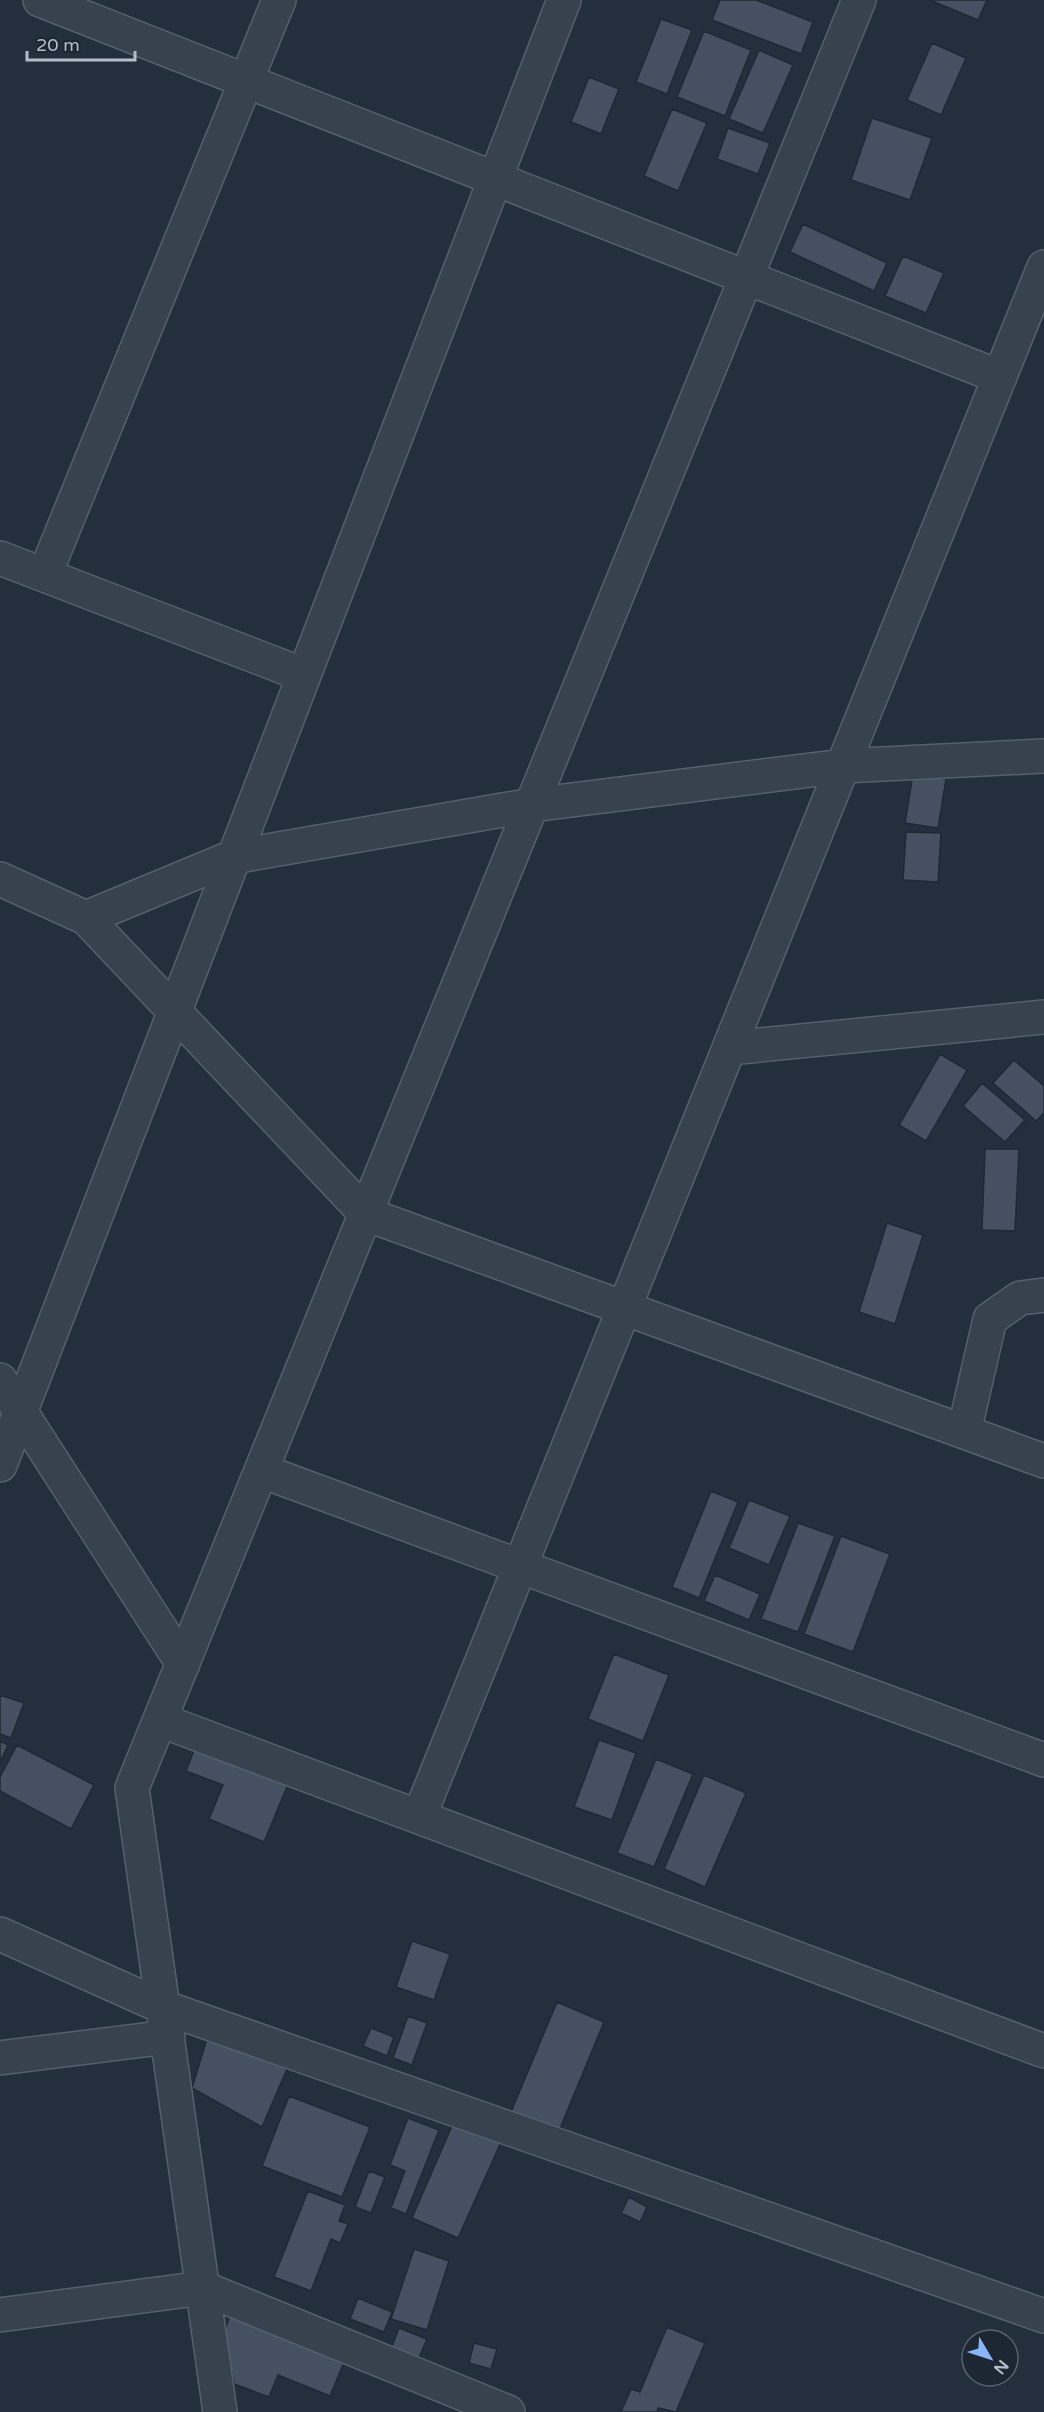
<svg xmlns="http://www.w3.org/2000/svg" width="1044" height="2412" font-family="'Varela Round',sans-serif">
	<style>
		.building { fill: #455162; stroke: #1f2835; stroke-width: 1.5 }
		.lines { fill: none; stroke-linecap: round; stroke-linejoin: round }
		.minor-casing { stroke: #565f6c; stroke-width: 36 }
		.minor { stroke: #38414e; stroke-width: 33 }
	</style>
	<rect width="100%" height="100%" fill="#242f3e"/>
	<path class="building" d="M720 0H756L813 22 801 54 712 20Z
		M930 0H987L978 20Z
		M661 19 692 30 667 94 636 82Z
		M704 31 751 50 725 116 677 97Z
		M932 43 966 58 941 115 907 100Z
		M759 50 793 65 763 133 729 119Z
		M589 77 619 89 601 134 571 122Z
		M672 109 707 123 678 191 644 176Z
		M872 118 932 138 910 200 851 180Z
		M728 128 770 143 758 174 717 159Z
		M803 224 887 263 874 291 790 252Z
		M903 256 944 273 926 313 885 296Z
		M913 774 946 779 938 828 905 823Z
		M906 832 941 833 938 882 903 880Z
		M940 1054 967 1070 926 1141 899 1125Z
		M1014 1060 1044 1086V1113L1036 1121 993 1083Z
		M982 1083 1025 1120 1005 1142 963 1106Z
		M985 1149H1019L1015 1231 982 1230Z
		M887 1223 923 1235 895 1324 859 1312Z
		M711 1491 738 1502 699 1598 672 1587Z
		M749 1500 790 1516 769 1565 729 1548Z
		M798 1523 835 1536 798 1632 761 1619Z
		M841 1536 890 1554 853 1652 804 1634Z
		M715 1575 760 1594 749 1620 704 1601Z
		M614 1654 669 1675 643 1741 588 1719Z
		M0 1695 24 1703 11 1738 0 1734Z
		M599 1740 636 1753 612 1820 574 1807Z
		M0 1741 8 1745 0 1763Z
		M17 1745 94 1785 71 1829 0 1791V1777Z
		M196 1745 289 1782 264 1842 209 1819 223 1785 186 1771Z
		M656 1759 693 1774 654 1867 617 1853Z
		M704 1775 746 1793 705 1887 664 1869Z
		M412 1941 450 1954 434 2000 396 1987Z
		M557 2002 604 2022 559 2131 511 2112Z
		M408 2016 427 2023 412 2065 393 2058Z
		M371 2028 394 2037 387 2056 363 2046Z
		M208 2035 287 2069 262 2127 192 2088Z
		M289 2096 370 2127 342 2197 262 2166Z
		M408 2118 439 2130 406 2214 391 2208 405 2171 390 2165Z
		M455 2119 502 2140 458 2238 412 2218Z
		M369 2171 385 2177 371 2213 355 2207Z
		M308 2191 345 2205 339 2221 348 2224 340 2243 331 2239 311 2291 274 2277Z
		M629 2197 647 2207 640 2222 621 2213Z
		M414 2249 449 2261 427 2330 391 2319Z
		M358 2298 392 2312 384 2332 350 2319Z
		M232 2310 347 2355 330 2396 278 2375 269 2397 234 2384 224 2332Z
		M667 2327 705 2343 676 2412 658 2408 657 2412H621L631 2389 640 2392Z
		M399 2328 427 2339 418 2360 391 2349Z
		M474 2343 497 2349 491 2369 469 2363Z"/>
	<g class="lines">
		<g class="minor-casing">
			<path id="minor" d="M40 0 1000 377
				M0 558 304 675
				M45 574 279 0
				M0 879 86 918 366 1214 1044 1461
				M86 918 233 857 532 805 843 766 1044 756
				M729 1048 1044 1017
				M0 1380 183 1664
				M964 1432 990 1319 1020 1298 1044 1295
				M0 1465 564 0
				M262 1471 1044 1760
				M160 1720 1044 2051
				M419 1817 1044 267
				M0 1934 163 2007 1044 2316
				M0 2058 168 2037
				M0 2315 203 2288 508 2412
				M220 2412 132 1788 859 0"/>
		</g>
		<use href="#minor" class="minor"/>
	</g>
	<g transform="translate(990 2358) rotate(129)"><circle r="28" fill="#1d2633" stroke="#59626f" stroke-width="1.5"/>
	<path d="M0-4.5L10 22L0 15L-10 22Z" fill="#8ab4f8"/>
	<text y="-9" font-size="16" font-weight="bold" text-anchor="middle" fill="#b4bcc9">N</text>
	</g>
	<path d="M27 51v9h108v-9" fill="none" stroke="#b4bcc9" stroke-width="3"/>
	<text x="36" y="51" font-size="18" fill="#b4bcc9" stroke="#1d2633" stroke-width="4.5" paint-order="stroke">20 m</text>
</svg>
